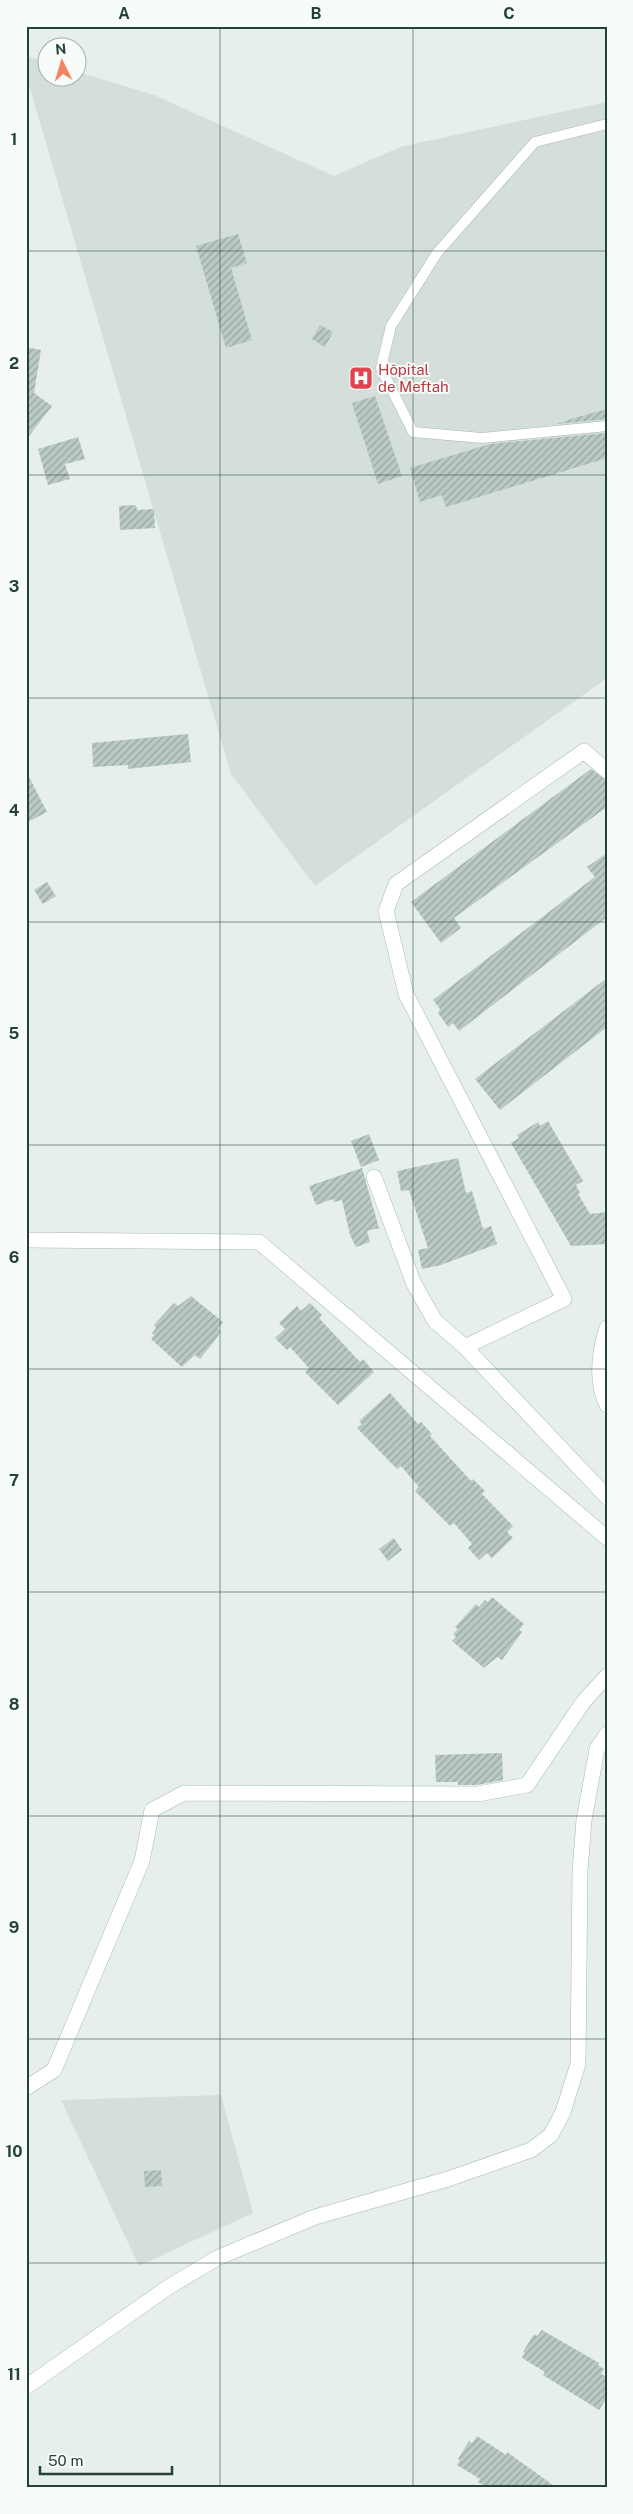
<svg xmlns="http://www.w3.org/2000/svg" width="633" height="2514" font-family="'Public Sans',sans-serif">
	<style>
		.built { fill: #d4dfda }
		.building { fill: url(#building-hatch) }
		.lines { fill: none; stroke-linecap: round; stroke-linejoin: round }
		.lane-casing { stroke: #a8b8b2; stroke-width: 11 }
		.street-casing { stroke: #a8b8b2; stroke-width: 16 }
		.secondary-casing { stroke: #a4bbb3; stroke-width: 16 }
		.lane { stroke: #fff; stroke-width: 10 }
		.street { stroke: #fff; stroke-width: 15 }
		.secondary { stroke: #fff; stroke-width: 15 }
		.grid { fill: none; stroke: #24423a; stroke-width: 1; stroke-opacity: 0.55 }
		.labels { text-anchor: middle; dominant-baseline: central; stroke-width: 4; stroke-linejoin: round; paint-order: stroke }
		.health-label { font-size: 15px; fill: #be3a42; stroke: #f7fbf9; text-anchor: start }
		.neatline { fill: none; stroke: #24423a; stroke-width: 2 }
		.grid-label { font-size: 16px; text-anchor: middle; font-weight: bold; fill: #24423a }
	</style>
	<defs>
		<pattern id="building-hatch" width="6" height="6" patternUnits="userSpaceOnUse" patternTransform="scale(1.25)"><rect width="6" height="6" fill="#bbcac4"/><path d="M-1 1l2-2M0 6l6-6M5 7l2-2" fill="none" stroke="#98a6a0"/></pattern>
	</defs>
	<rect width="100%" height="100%" fill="#e6efeb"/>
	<path class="built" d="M26 56 47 62 48 78H78V72L154 95 334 176 400 147 607 102V678L315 886 231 774 26 75Z
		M221 2095 253 2213 139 2266 61 2100Z"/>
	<path class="building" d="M238 234 247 263 231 268 252 340 226 348 196 246Z
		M320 325 333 332 325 347 312 339Z
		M26 347 41 350 34 393 52 406 26 440V398L29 394H26Z
		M375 396 402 476 378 484 352 403Z
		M607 409V419L557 424 571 419Z
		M607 433V458L446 507 442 495 420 502 410 468 490 444Z
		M78 437 85 459 65 464 70 479 48 485 38 449Z
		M136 505 137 510 154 509 155 528 120 530 119 506Z
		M188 734 191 762 128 769V765L93 767 92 743Z
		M591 769 607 780V807L454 918 461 928 441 943 411 902Z
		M26 771 47 812 26 823Z
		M607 853V917L459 1031 453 1023 448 1027 438 1013 440 1009 433 1000 595 877 587 867Z
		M47 882 56 896 43 904 34 890Z
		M607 978V1027L500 1110 475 1079Z
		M548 1121 583 1181 576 1185 580 1193 578 1194 590 1214 607 1212V1244L571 1246 511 1143 519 1138 517 1135 538 1122 540 1126Z
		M369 1134 379 1160 361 1167 351 1141Z
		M458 1158 466 1193 472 1191 483 1229 491 1226 497 1244 441 1265 422 1269 418 1250 428 1248 409 1190 401 1191 397 1171Z
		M362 1168 379 1228 367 1231 370 1242 356 1247 350 1235 342 1200 334 1202 333 1199 316 1205 309 1186Z
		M191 1296 223 1322 218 1328 221 1331 216 1339 200 1359 195 1355 182 1367 151 1339 154 1335 152 1333 156 1328 154 1325 163 1315 174 1303 178 1306Z
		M310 1303 322 1315 319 1318 360 1362 363 1359 374 1372 338 1405 305 1372 309 1368 290 1347 287 1350 275 1338 285 1329 279 1323 297 1306 301 1311Z
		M390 1393 418 1424 421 1422 432 1434 430 1436 471 1481 473 1479 485 1491 482 1494 513 1526 507 1532 513 1538 492 1558 487 1553 479 1560 468 1548 472 1544 454 1523 450 1526 415 1491 419 1487 401 1466 397 1469 357 1428 362 1424 359 1421Z
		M394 1538 402 1550 388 1561 379 1549Z
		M492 1597 524 1624 519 1630 522 1632 502 1660 497 1657 484 1668 452 1641 456 1637 453 1634 458 1629 455 1627 465 1616 476 1604 479 1607 485 1600 488 1602Z
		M502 1753 503 1780 477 1785H458V1782H436L435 1755Z
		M161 2170 162 2186 145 2187 144 2171Z
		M542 2330 599 2363 598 2365 604 2369 601 2374 607 2377V2398L599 2410 543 2375 545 2372 522 2358 525 2353 523 2352 534 2334 537 2336Z
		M477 2436 506 2455 507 2452 557 2488H488L478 2482 480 2479 457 2465 460 2460 458 2459 469 2441 472 2443Z"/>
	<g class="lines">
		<g class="lane-casing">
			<path id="lane" d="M607 124 535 142 437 253 391 326 381 368 413 432 482 438 607 426"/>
		</g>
		<g class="street-casing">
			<path id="street" d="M607 771 584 751 396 884 386 911 406 994 564 1299 465 1347 607 1497
				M374 1177 414 1284 435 1321 465 1347
				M26 1240 259 1242 607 1538
				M26 2088 54 2070 142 1861 152 1810 184 1793 478 1794 527 1785 584 1701 607 1676
				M26 2387 167 2288 217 2258 315 2217 448 2179 531 2150 551 2135 563 2112 578 2064 580 1871 584 1820 597 1749 607 1734"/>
		</g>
		<g class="secondary-casing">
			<path id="secondary" d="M607 1328C599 1353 595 1380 607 1405"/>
		</g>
		<use href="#lane" class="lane"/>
		<use href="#street" class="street"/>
		<use href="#secondary" class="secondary"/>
	</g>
	<path class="grid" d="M220 26V2488M413 26V2488M26 251H607M26 475H607M26 698H607M26 922H607M26 1145H607M26 1369H607M26 1592H607M26 1816H607M26 2039H607M26 2263H607"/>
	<defs>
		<g id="hospital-square" transform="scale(1.25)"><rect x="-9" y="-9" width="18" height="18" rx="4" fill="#e0444e" stroke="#f7fbf9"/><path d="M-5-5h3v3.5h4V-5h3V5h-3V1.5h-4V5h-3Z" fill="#fff"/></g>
	</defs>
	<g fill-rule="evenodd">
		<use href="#hospital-square" x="361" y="378"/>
	</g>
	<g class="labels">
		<g class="health-label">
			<text x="378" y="369">Hôpital<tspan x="378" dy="17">de Meftah</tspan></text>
		</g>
	</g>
	<rect width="633" height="2514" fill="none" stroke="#f7fbf9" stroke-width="55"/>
	<g transform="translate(62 62) rotate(355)"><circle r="24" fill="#f7fbf9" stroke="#a3b1ad"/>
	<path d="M0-4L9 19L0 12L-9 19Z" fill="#f4845f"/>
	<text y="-8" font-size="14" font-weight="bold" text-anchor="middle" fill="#24423a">N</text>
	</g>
	<path d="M40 2466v8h132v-8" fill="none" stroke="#24423a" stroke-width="2.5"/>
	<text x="48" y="2466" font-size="15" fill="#24423a" stroke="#f7fbf9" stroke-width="4" paint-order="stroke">50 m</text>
	<rect x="28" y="28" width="578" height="2458" class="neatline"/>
	<g class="grid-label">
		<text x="124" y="19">A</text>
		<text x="316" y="19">B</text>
		<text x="509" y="19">C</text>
		<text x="14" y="145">1</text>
		<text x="14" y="369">2</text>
		<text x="14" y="592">3</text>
		<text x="14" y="816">4</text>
		<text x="14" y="1039">5</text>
		<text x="14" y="1263">6</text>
		<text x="14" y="1486">7</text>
		<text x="14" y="1710">8</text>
		<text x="14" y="1933">9</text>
		<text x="14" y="2157">10</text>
		<text x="14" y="2380">11</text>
	</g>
</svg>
